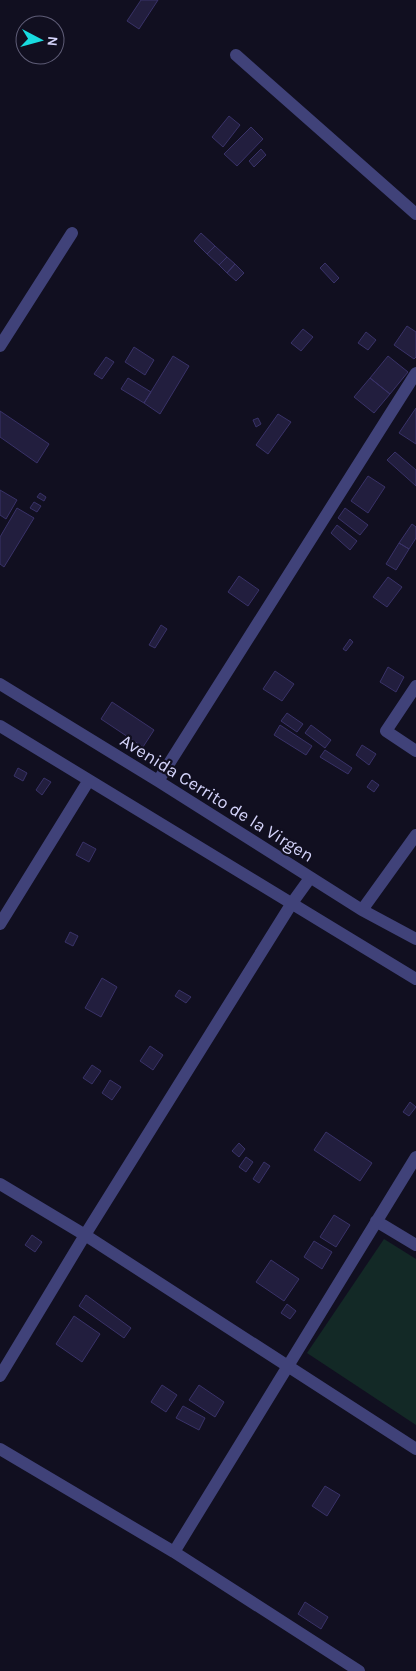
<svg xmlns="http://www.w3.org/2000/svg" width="416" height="1671" font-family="Karla,sans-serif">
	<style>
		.green { fill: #132926 }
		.building { fill: #221e3e; stroke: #393268 }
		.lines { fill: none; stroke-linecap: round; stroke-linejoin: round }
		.minor { stroke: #404279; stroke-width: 12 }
		.labels { text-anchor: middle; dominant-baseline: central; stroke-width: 4.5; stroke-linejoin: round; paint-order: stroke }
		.street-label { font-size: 18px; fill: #d4d3fa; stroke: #110f20 }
	</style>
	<rect width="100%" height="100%" fill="#110f20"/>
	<path class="green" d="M384 1239 416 1259V1425L307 1353Z"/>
	<path class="building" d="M141 0H158L139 29 127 21Z
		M229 116 240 125 223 147 212 137Z
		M251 127 263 139 237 166 224 154Z
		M261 149 266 155 254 167 249 161Z
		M201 233 215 246 207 254 194 241Z
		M215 246 227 257 219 265 207 254Z
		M227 257 235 264 227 273 219 265Z
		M325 263 339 278 334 283 320 268Z
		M235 264 244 273 236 281 227 273Z
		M407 326 416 332V357L414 359 394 345Z
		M303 329 313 337 301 351 291 343Z
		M366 332 376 340 368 350 358 343Z
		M134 347 154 360 145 375 125 362Z
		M173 356 189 366 160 414 144 403Z
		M388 356 408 372 390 394 370 378Z
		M106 357 114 362 102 379 94 374Z
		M128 378 151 392 144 403 121 389Z
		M370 378 390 394 374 413 354 397Z
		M416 408V444L399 433Z
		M0 411 49 444 37 463 0 437Z
		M278 414 291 422 268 454 256 445Z
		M258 418 261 424 256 427 253 420Z
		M395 452 416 470V486L387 460Z
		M368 476 385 487 368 513 351 501Z
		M0 490 17 500 6 519 0 515Z
		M40 493 46 497 44 501 37 497Z
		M34 502 41 506 37 512 30 508Z
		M17 508 34 518 4 567 0 564V537Z
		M345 508 368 525 360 535 338 518Z
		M412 524 416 527V538L409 549 399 543Z
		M337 525 357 541 350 550 331 533Z
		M399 543 409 549 396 570 386 564Z
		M239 576 259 590 248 606 228 592Z
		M388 577 402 587 387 607 373 597Z
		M161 625 167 629 155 648 149 645Z
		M350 639 353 642 346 651 343 649Z
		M388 667 404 677 396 692 380 682Z
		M275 671 294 684 282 701 263 689Z
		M112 702 154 730 143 747 101 719Z
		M287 713 303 724 297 732 281 721Z
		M280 725 312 746 306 755 274 735Z
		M311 725 331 740 325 748 305 733Z
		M362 745 376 754 369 765 356 755Z
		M325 750 352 768 348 774 320 757Z
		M18 768 27 773 23 781 14 776Z
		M44 778 51 782 42 795 36 790Z
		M372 780 379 785 374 792 367 787Z
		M83 842 96 849 89 862 76 855Z
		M70 932 78 936 73 946 65 942Z
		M102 978 117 987 101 1017 85 1008Z
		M179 990 191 997 186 1003 175 996Z
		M150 1046 163 1055 153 1070 140 1061Z
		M92 1065 101 1071 92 1084 83 1078Z
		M110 1080 121 1087 112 1100 102 1093Z
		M410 1102 416 1107 409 1116 403 1112Z
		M326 1132 372 1163 360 1181 314 1150Z
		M239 1143 245 1149 239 1157 232 1151Z
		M246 1157 253 1162 246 1172 239 1167Z
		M264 1162 270 1166 259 1183 253 1179Z
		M334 1215 350 1225 336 1247 320 1237Z
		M32 1235 42 1242 35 1252 25 1245Z
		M314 1241 332 1252 322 1269 304 1257Z
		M271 1260 299 1279 284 1301 256 1282Z
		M86 1295 131 1328 124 1338 79 1306Z
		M287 1304 296 1311 290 1319 281 1313Z
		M74 1316 100 1334 82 1362 56 1344Z
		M162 1385 177 1395 166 1412 151 1402Z
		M199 1385 224 1402 215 1417 189 1400Z
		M183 1406 205 1418 199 1430 176 1418Z
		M325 1486 340 1495 327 1516 312 1506Z
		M305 1602 328 1617 321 1629 298 1614Z"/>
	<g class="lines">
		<path class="minor" d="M236 55 416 214
			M0 346 72 233
			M0 684 158 781 362 910 416 939
			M416 686 386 731 416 751
			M0 726 416 979
			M158 781 416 373
			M362 910 416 835
			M0 924 89 780
			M0 1184 85 1235 416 1449
			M376 1221 416 1245
			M0 1376 85 1235 292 903 310 878
			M0 1449 174 1552 359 1671
			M174 1552 416 1157"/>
	</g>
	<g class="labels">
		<g class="street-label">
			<text transform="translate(217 798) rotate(32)">Avenida Cerrito de la Virgen</text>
		</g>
	</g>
	<g transform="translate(40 40) rotate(96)"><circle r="24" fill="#110f20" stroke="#5f5d77"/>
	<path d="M0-4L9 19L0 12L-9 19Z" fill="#19dbe0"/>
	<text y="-8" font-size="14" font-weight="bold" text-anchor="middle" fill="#d4d3fa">N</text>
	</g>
</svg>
